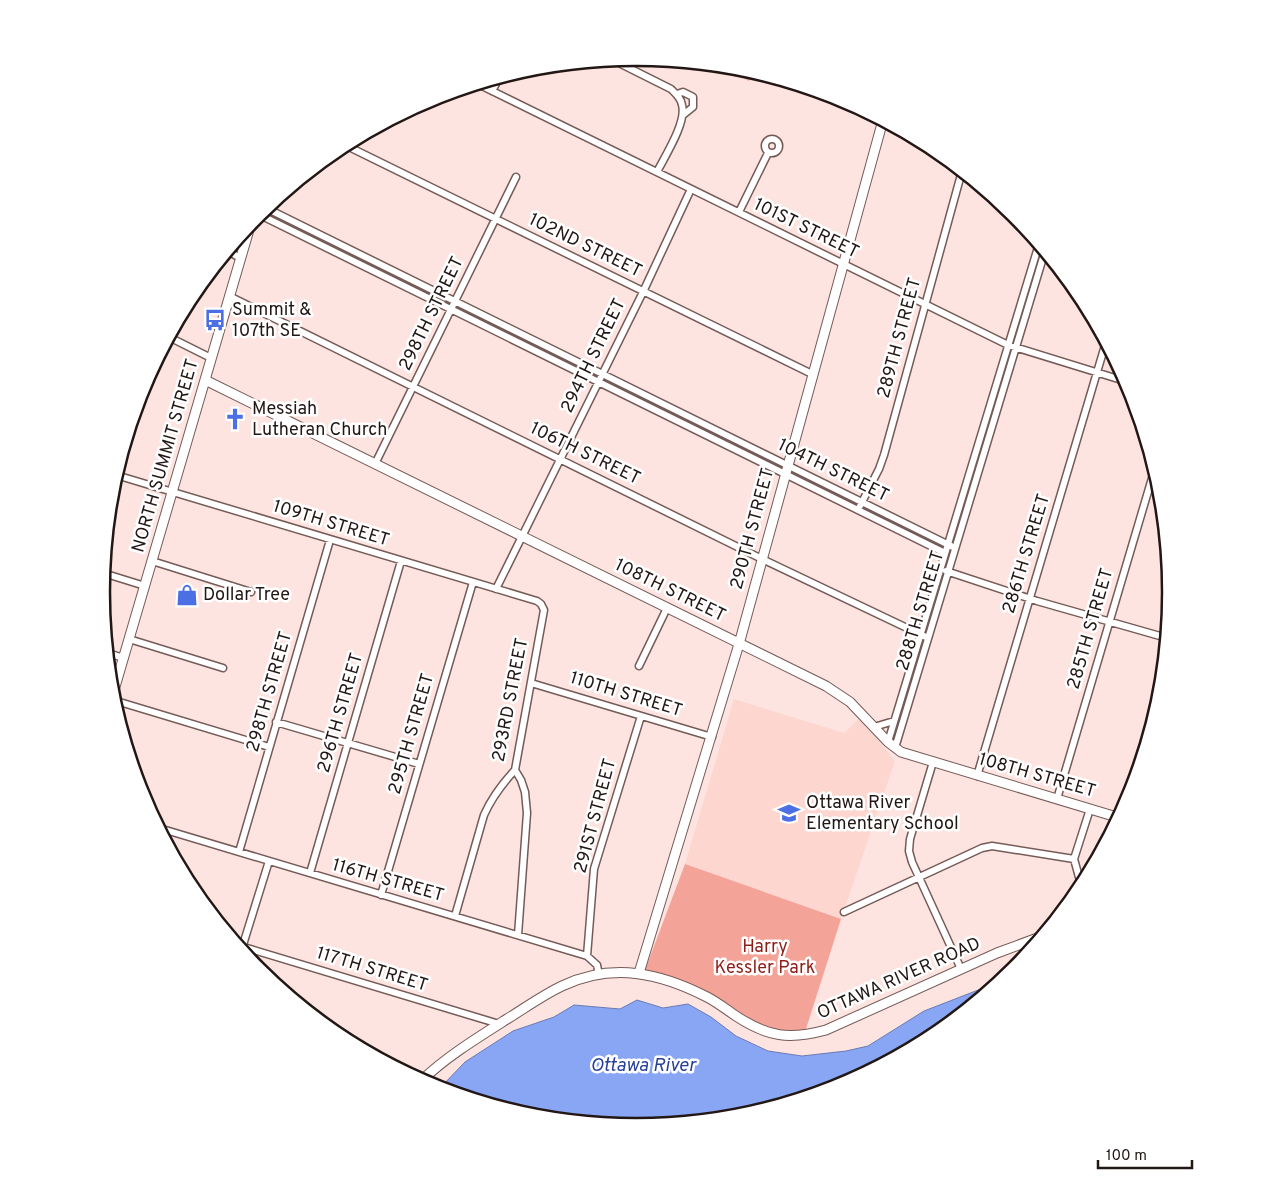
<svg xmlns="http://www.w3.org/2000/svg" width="1273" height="1185" font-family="Overpass,sans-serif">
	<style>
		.built { fill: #fdd6d0 }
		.green { fill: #f4a398 }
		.water { fill: #89a6f5; stroke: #6a7bb2 }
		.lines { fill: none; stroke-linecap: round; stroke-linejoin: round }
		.street-casing { stroke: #755b57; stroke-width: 9 }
		.secondary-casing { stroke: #755b57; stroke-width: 11 }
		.street { stroke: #fff; stroke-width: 6 }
		.secondary { stroke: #fff; stroke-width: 9 }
		.labels { text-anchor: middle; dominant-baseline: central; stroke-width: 5; stroke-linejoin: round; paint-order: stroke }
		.street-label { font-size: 18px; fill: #221715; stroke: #fff }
		.poi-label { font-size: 18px; fill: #221715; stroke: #fff; text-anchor: start }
		.park-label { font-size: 18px; fill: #8e1d18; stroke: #fff }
		.water-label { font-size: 19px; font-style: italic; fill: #263f98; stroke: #fff }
		.rim { fill: none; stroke: #221715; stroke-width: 2.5 }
	</style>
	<rect width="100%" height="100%" fill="#fde4e0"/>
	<path class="built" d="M734 699 844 733 860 718 895 761 841 919 685 864Z"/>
	<path class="green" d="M718 66 741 68 754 72 749 81Z
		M685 864 841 919 805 1032 798 1033 766 1029 660 974 645 970Z"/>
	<path class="water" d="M1004 980 933 1037 841 1087 741 1117 636 1127 532 1117 439 1089 465 1062 513 1031 554 1017 574 1005 620 1009 637 1000 663 1008 688 1004 711 1017 736 1036 768 1051 802 1056 846 1051 868 1046 924 1011Z"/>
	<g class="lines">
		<g class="street-casing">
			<path id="street" d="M613 60 671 89C676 94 681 98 682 105 687 122 665 156 657 172
				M478 84 1008 345 1128 382
				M492 91 499 78
				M677 94 683 92 693 97V107L683 115
				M765 146a7 7 0 1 1 14 0a7 7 0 1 1-14 0Z
				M345 145 812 374
				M266 208 955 548
				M739 212 768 153
				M258 214 945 553
				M228 251 240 258
				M229 296 762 559 928 638
				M169 337 211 358
				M375 464 516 177
				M116 475 537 601 541 604 544 610 515 770C502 784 492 797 484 815L455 916
				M860 506 879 469 884 455 962 171
				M152 561 251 592
				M946 571 1037 601 1167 638
				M103 573 145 586
				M496 589 643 292 691 189
				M129 639 223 668
				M107 653 124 658
				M639 666 667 608
				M531 683 712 737
				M113 700 269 747
				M276 722 419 764
				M874 727 894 721
				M888 742 1039 244
				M895 748 1045 251
				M933 762 910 839 909 851 912 862 961 969
				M515 770 521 780 525 792 527 813 518 935
				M977 776 1106 342
				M1057 799 1155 468
				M159 828 587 956 597 965 599 975
				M239 852 330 540
				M310 873 401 561
				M1082 888 1074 859 1090 809
				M381 895 473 582
				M844 912 982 848 992 846 1074 859
				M237 945 499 1024
				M242 948 269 861
				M587 956 594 869 641 716"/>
		</g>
		<g class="secondary-casing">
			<path id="secondary" d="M205 380 826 686 850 702 888 742 901 752 1120 818
				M112 697 251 223
				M639 973 739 644 883 120
				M421 1081C446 1057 477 1038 507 1019 525 1008 543 995 562 986 613 962 660 973 707 997 717 1002 727 1010 736 1016 768 1037 789 1040 826 1030L997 953 1043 936"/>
		</g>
		<use href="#street" class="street"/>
		<use href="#secondary" class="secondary"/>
	</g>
	<defs>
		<g id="bus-bare" transform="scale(1.725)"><path d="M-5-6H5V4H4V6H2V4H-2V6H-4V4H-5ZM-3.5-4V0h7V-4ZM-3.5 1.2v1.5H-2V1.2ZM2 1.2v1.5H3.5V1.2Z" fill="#4c70e3" stroke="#fff" stroke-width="2.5" paint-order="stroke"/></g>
		<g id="church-bare" transform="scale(1.725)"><path d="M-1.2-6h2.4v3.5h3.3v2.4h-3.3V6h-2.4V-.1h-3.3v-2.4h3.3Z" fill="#4c70e3" stroke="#fff" stroke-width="2.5" paint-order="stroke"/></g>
		<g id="shop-bare" transform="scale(1.725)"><path d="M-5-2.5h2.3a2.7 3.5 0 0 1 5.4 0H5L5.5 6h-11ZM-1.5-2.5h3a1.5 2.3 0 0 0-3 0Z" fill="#4c70e3" stroke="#fff" stroke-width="2.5" paint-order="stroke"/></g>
		<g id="school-bare" transform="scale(1.725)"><path d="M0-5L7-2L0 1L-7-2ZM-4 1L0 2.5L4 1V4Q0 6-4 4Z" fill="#4c70e3" stroke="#fff" stroke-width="2.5" paint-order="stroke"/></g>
	</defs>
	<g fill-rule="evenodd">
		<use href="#bus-bare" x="215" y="320"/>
		<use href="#church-bare" x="235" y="419"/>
		<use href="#shop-bare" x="187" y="595"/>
		<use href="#school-bare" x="789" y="813"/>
	</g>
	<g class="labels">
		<g class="street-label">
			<text transform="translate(806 229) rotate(26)">101ST STREET</text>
			<text transform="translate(585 246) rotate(26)">102ND STREET</text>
			<text transform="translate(432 314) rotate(-64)">298TH STREET</text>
			<text transform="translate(900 338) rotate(-75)">289TH STREET</text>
			<text transform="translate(594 356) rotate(-64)">294TH STREET</text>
			<text transform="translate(585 454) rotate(26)">106TH STREET</text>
			<text transform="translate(166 456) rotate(-74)">NORTH SUMMIT STREET</text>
			<text transform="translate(833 471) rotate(26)">104TH STREET</text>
			<text transform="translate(331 524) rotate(17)">109TH STREET</text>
			<text transform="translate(753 529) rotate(-75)">290TH STREET</text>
			<text transform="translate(1027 554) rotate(-73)">286TH STREET</text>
			<text transform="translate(670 591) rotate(26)">108TH STREET</text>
			<text transform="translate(921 611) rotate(-73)">288TH STREET</text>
			<text transform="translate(1091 629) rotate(-74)">285TH STREET</text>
			<text transform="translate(270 692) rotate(-74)">298TH STREET</text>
			<text transform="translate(626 695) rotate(17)">110TH STREET</text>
			<text transform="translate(511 700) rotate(-79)">293RD STREET</text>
			<text transform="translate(341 713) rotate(-74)">296TH STREET</text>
			<text transform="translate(412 734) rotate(-74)">295TH STREET</text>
			<text transform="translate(1037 776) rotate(16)">108TH STREET</text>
			<text transform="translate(596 816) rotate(-75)">291ST STREET</text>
			<text transform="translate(388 881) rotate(16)">116TH STREET</text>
			<text transform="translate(372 970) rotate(17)">117TH STREET</text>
			<text transform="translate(899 979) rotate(-24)">OTTAWA RIVER ROAD</text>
		</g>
		<g class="poi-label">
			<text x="232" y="310">Summit &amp;<tspan x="232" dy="21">107th SE</tspan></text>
			<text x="252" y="409">Messiah<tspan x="252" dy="21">Lutheran Church</tspan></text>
			<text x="203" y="595">Dollar Tree</text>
			<text x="806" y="803">Ottawa River<tspan x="806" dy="21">Elementary School</tspan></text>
		</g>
		<g class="park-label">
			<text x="765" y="947">Harry<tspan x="765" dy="21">Kessler Park</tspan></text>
		</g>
		<g class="water-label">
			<text x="643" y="1066">Ottawa River</text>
		</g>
	</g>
	<path d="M0 0H1273V1185H0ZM110 592a526 526 0 1 1 1052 0a526 526 0 1 1-1052 0Z" fill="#fff" fill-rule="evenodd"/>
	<path class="rim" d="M110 592a526 526 0 1 1 1052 0a526 526 0 1 1-1052 0Z"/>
	<path d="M1098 1160v8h94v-8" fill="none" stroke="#221715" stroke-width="2.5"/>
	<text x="1106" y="1160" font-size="15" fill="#221715" stroke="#ffffff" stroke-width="4" paint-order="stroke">100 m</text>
</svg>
